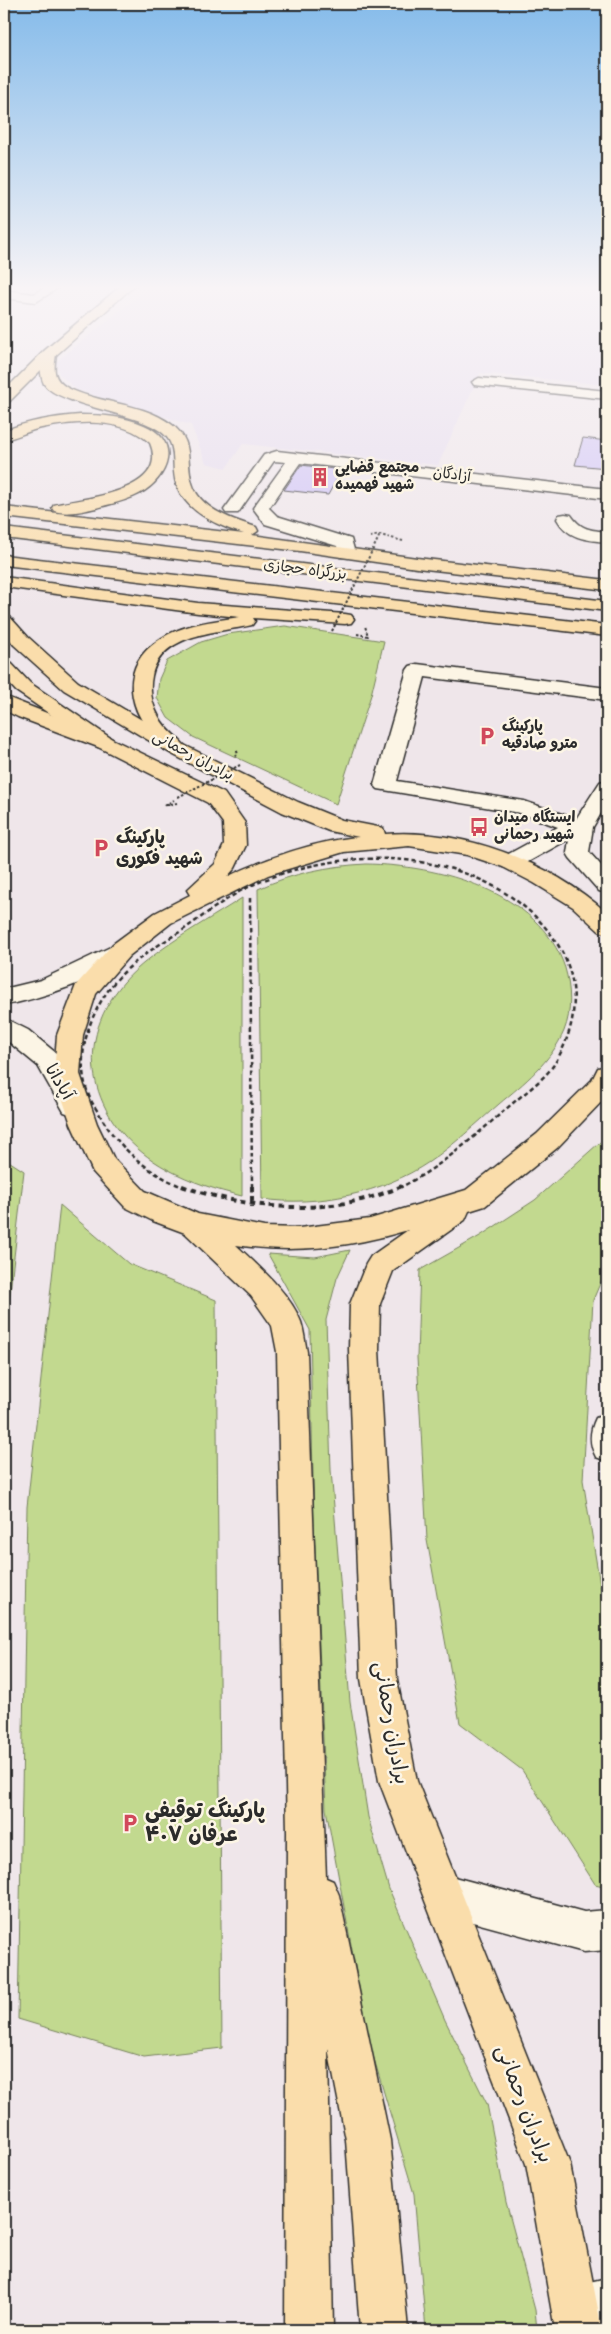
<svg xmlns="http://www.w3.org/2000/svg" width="611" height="2334" font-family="Mynerve,'Playpen Sans Arabic',sans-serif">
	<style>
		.built { fill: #e6dcee }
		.green { fill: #c2d98f; stroke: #76825d }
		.building { fill: #d0c4f6; stroke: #2b2b2b }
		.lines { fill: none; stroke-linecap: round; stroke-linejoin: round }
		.minor-casing { stroke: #2b2b2b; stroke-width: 3 }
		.major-casing { stroke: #2b2b2b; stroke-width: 3 }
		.highway-casing { stroke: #2b2b2b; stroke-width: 3 }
		.path-far2 { stroke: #2b2b2b; stroke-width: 2; stroke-dasharray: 2.5 2; stroke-linecap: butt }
		.path-far1 { stroke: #2b2b2b; stroke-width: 2.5; stroke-dasharray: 4.5 3; stroke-linecap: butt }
		.path { stroke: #2b2b2b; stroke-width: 4; stroke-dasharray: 5.5 4.5; stroke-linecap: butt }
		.minor { fill: #fcf5e5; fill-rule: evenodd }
		.major { fill: #faddab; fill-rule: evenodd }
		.highway { fill: #faddab; fill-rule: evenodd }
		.path-bridge { stroke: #2b2b2b; stroke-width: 2; stroke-dasharray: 2.5 2; stroke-linecap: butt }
		.labels { text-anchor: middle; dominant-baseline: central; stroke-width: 5; stroke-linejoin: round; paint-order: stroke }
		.far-poi-label { font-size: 15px; font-weight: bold; fill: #2b2b2b; stroke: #fcf5e5; text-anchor: start }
		.far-street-label { font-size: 15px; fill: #2b2b2b; stroke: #fcf5e5 }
		.poi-label { font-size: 18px; font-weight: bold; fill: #2b2b2b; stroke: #fcf5e5; text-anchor: start }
		.street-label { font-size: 18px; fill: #2b2b2b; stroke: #fcf5e5 }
		.near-street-label { font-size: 21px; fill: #2b2b2b; stroke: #fcf5e5 }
		.near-poi-label { font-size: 21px; font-weight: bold; fill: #2b2b2b; stroke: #fcf5e5; text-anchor: start }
	</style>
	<rect width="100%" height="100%" fill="#efe6ea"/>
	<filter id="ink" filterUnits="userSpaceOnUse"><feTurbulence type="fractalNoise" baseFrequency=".02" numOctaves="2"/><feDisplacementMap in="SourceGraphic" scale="10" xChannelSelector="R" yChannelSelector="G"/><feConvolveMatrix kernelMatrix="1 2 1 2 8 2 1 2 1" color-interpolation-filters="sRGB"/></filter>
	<g filter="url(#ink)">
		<path class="built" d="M152 285H607V385L480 373 438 465 243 444 226 468 206 463 191 425 77 390 59 374 56 362Z"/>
		<path class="green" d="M285 626 384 641 371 695 336 804 193 737 168 718 157 698 159 679 167 661 201 642 228 634Z
			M366 864C437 865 540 891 565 968 571 989 572 1011 564 1031 551 1062 524 1083 499 1104 476 1124 454 1145 429 1162 383 1193 318 1207 262 1199L258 889C293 873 328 866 366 864Z
			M242 898V1196C216 1190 191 1182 167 1169 94 1129 67 1048 124 982 151 951 207 921 242 898Z
			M607 1136V1267L593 1300 583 1480 607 1628V1887L595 1884 522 1770 460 1723 427 1540 417 1357 420 1270 480 1236 535 1200Z
			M4 1158 24 1171 4 1343Z
			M60 1205 129 1264 216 1300 222 2048 144 2057 18 2019 27 1507Z
			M350 1250 337 1278 326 1320 331 1470 350 1702 368 1817 389 1889 445 2020 487 2104 506 2202 535 2310 537 2330H426L414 2194 369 2042 326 1809 314 1526 310 1330 268 1254 315 1257Z"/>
		<path class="building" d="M583 438 607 441V468L575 465Z
			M301 465 342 470 328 495 284 490Z"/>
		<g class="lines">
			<g class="minor-casing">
				<path id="minor" d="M49 285H63L36 302 4 298V290L34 294Z
					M479 378 607 391V399L474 385 472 382Z
					M277 451 607 489V499L300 463 269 508 277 516 351 539 355 553 352 557H340L337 546 265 524 253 508 286 462 274 461 238 513H226L224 510 264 455Z
					M565 514 571 515C581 530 591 530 607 532V542C586 540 568 539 557 519L559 515Z
					M417 664 607 688V700L425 677 397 781 524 801 576 819 600 782 607 780V803L593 827 589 852 607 872V893L599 891 570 858 567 853 569 839 519 867 511 869 503 867 500 862 503 857 558 827 520 813 378 789 374 785 407 670 410 666Z
					M121 942 129 944 133 950C119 973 32 1002 4 1005V989L41 980Z
					M4 1018 28 1030 56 1053 86 1105 82 1112 73 1115 64 1112 38 1066 4 1038Z
					M607 1414V1461L596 1457C589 1444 589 1432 596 1418Z
					M443 1874 584 1912 607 1910V1950L584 1952 443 1914 429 1908 423 1894 429 1880Z
					M607 2278V2324C588 2329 579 2332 559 2325L553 2308 559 2291 576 2285Z"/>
			</g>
			<g class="major-casing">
				<path id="major" d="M122 285H135L54 357 9 402 4 403V391L44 351Z
					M4 616 10 617 28 637 78 682 184 745 298 802 342 820 383 828 385 834C462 828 551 862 607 913V934L599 931 573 907 534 883 503 867 467 855 409 846 344 852 268 875 171 923 129 956 96 994 83 1035 80 1074 97 1124 114 1159 145 1191 198 1214 264 1227 299 1228 370 1219 466 1190 537 1134 592 1080 598 1068 607 1066V1096L557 1148 485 1206 469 1211 465 1220 393 1271 380 1304 379 1349 397 1679 417 1781 570 2164 602 2330H555L526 2164 379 1781 361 1679 349 1349 350 1304 366 1264 371 1256 408 1230C351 1247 296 1254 236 1245 257 1265 291 1294 301 1322 304 1331 305 1342 307 1352L326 1878 333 1881 339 1895 390 2140 408 2330H360L346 2140 328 2048 333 2330H285L287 1832 277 1352 272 1326 251 1296 185 1233 153 1221 125 1207 93 1172 71 1124 54 1074 57 1035 76 985 113 944 155 913 190 895 187 890 215 864 224 845 223 823 208 803 98 747 16 691 4 678V661L11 663 30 683 112 739 224 793 245 823 246 845 235 868 227 877C264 859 318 840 359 837L329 831 282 812 170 753 64 690 14 645 4 632Z"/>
			</g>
			<g class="highway-casing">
				<path id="highway" d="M49 350 56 354C54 368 52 378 66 387 98 404 141 402 171 424 195 442 185 459 192 483 199 509 233 520 256 527L258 531 252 535 417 558 607 580V590L417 568 300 551 4 517V507L244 534C218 526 185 512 176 483 170 462 180 442 157 429 133 413 57 404 44 384 39 374 41 364 42 354Z
					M80 415C102 415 124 416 144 425 182 441 169 478 139 494 126 501 110 504 96 508 83 511 67 515 54 511L52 508 54 505C81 498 171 493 150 443 122 416 73 421 37 429 26 432 15 438 4 440V431C28 421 54 417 80 415Z
					M4 528 607 601V611L4 538Z
					M4 555 607 625V636L4 565Z
					M4 577 198 603 345 614 351 615 354 619 351 623 345 624 253 618 255 621 252 625C219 633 161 632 152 676 149 690 152 705 159 717 165 730 179 737 187 749L184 753C171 757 167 750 159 742 128 712 118 667 159 640 182 624 213 621 240 617L198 613 4 587Z
					M4 696 112 739 115 743 112 747 105 749 98 747 18 717 4 710Z"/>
			</g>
			<path class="path-far2" d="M370 537 380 535 403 541
				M357 634 368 636 365 626
				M235 756 238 754 236 749
				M165 805 174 800
				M166 805 177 803"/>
			<path class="path-far1" d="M165 805 168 804
				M165 805 173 804
				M250 898 252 1188
				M186 1188C150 1175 118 1148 100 1115 96 1109 92 1103 89 1096 72 1055 92 1005 121 975 139 957 161 943 183 930 206 914 231 894 257 883 341 847 456 847 528 910 561 939 580 975 572 1020 569 1035 562 1053 553 1066 543 1080 526 1092 513 1103 477 1134 442 1167 399 1188"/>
			<path class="path" d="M182 1186C252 1211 332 1217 402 1186
				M252 1186V1207"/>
			<use href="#minor" class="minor"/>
			<use href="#major" class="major"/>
			<use href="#highway" class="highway"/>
			<path class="path-bridge" d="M332 631 380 535
				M178 797 240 765"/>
		</g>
	</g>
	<linearGradient id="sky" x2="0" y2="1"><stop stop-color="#85bbea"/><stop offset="0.47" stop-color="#f8f4f6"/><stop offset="1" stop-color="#f8f4f6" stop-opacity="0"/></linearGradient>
	<rect width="611" height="612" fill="url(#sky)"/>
	<defs>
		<g id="building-bare" transform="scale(1.5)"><path d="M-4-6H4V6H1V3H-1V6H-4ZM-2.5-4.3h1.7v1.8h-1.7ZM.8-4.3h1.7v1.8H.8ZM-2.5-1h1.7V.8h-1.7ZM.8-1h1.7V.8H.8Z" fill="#d1495b" stroke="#fcf5e5" stroke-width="2.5" paint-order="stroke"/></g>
		<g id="parking-bare" transform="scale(1.5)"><path d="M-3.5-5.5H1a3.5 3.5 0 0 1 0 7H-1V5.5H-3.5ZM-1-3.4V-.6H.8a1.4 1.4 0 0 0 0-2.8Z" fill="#d1495b" stroke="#fcf5e5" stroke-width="2.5" paint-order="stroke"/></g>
		<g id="bus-bare" transform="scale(1.5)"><path d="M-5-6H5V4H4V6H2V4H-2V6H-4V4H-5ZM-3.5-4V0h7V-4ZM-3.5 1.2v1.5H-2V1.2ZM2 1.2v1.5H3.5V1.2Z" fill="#d1495b" stroke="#fcf5e5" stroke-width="2.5" paint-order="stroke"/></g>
	</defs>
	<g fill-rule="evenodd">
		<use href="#building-bare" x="320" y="477"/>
		<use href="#parking-bare" x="487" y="736"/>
		<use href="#bus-bare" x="479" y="827"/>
		<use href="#parking-bare" x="101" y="848"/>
		<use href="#parking-bare" x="130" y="1823"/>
	</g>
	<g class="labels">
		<g class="far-poi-label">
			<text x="335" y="468">مجتمع قضایی<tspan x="335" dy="17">شهید فهمیده</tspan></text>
			<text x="502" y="727">پارکینگ<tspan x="502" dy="17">مترو صادقیه</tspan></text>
			<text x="494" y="818">ایستگاه میدان<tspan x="494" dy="17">شهید رحمانی</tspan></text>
		</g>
		<g class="far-street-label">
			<text transform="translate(452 475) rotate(7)">آزادگان</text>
			<text transform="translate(305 570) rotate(7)">بزرگراه حجازی</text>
			<text transform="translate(193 756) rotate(28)">برادران رحمانی</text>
		</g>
		<g class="poi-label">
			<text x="116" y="838">پارکینگ<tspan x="116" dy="21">شهید فکوری</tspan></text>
		</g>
		<g class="street-label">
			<text transform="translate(59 1082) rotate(59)">آپادانا</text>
		</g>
		<g class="near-street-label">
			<text transform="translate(391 1723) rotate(80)">برادران رحمانی</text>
			<text transform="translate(524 2104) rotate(69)">برادران رحمانی</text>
		</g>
		<g class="near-poi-label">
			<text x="145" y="1811">پارکینگ توقیفی<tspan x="145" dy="24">عرفان ۴۰۷</tspan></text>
		</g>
	</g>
	<rect width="611" height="2334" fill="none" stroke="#fcf5e5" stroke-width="20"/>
	<rect x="10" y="10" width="591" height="2314" fill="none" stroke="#2b2b2b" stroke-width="2" filter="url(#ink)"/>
</svg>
